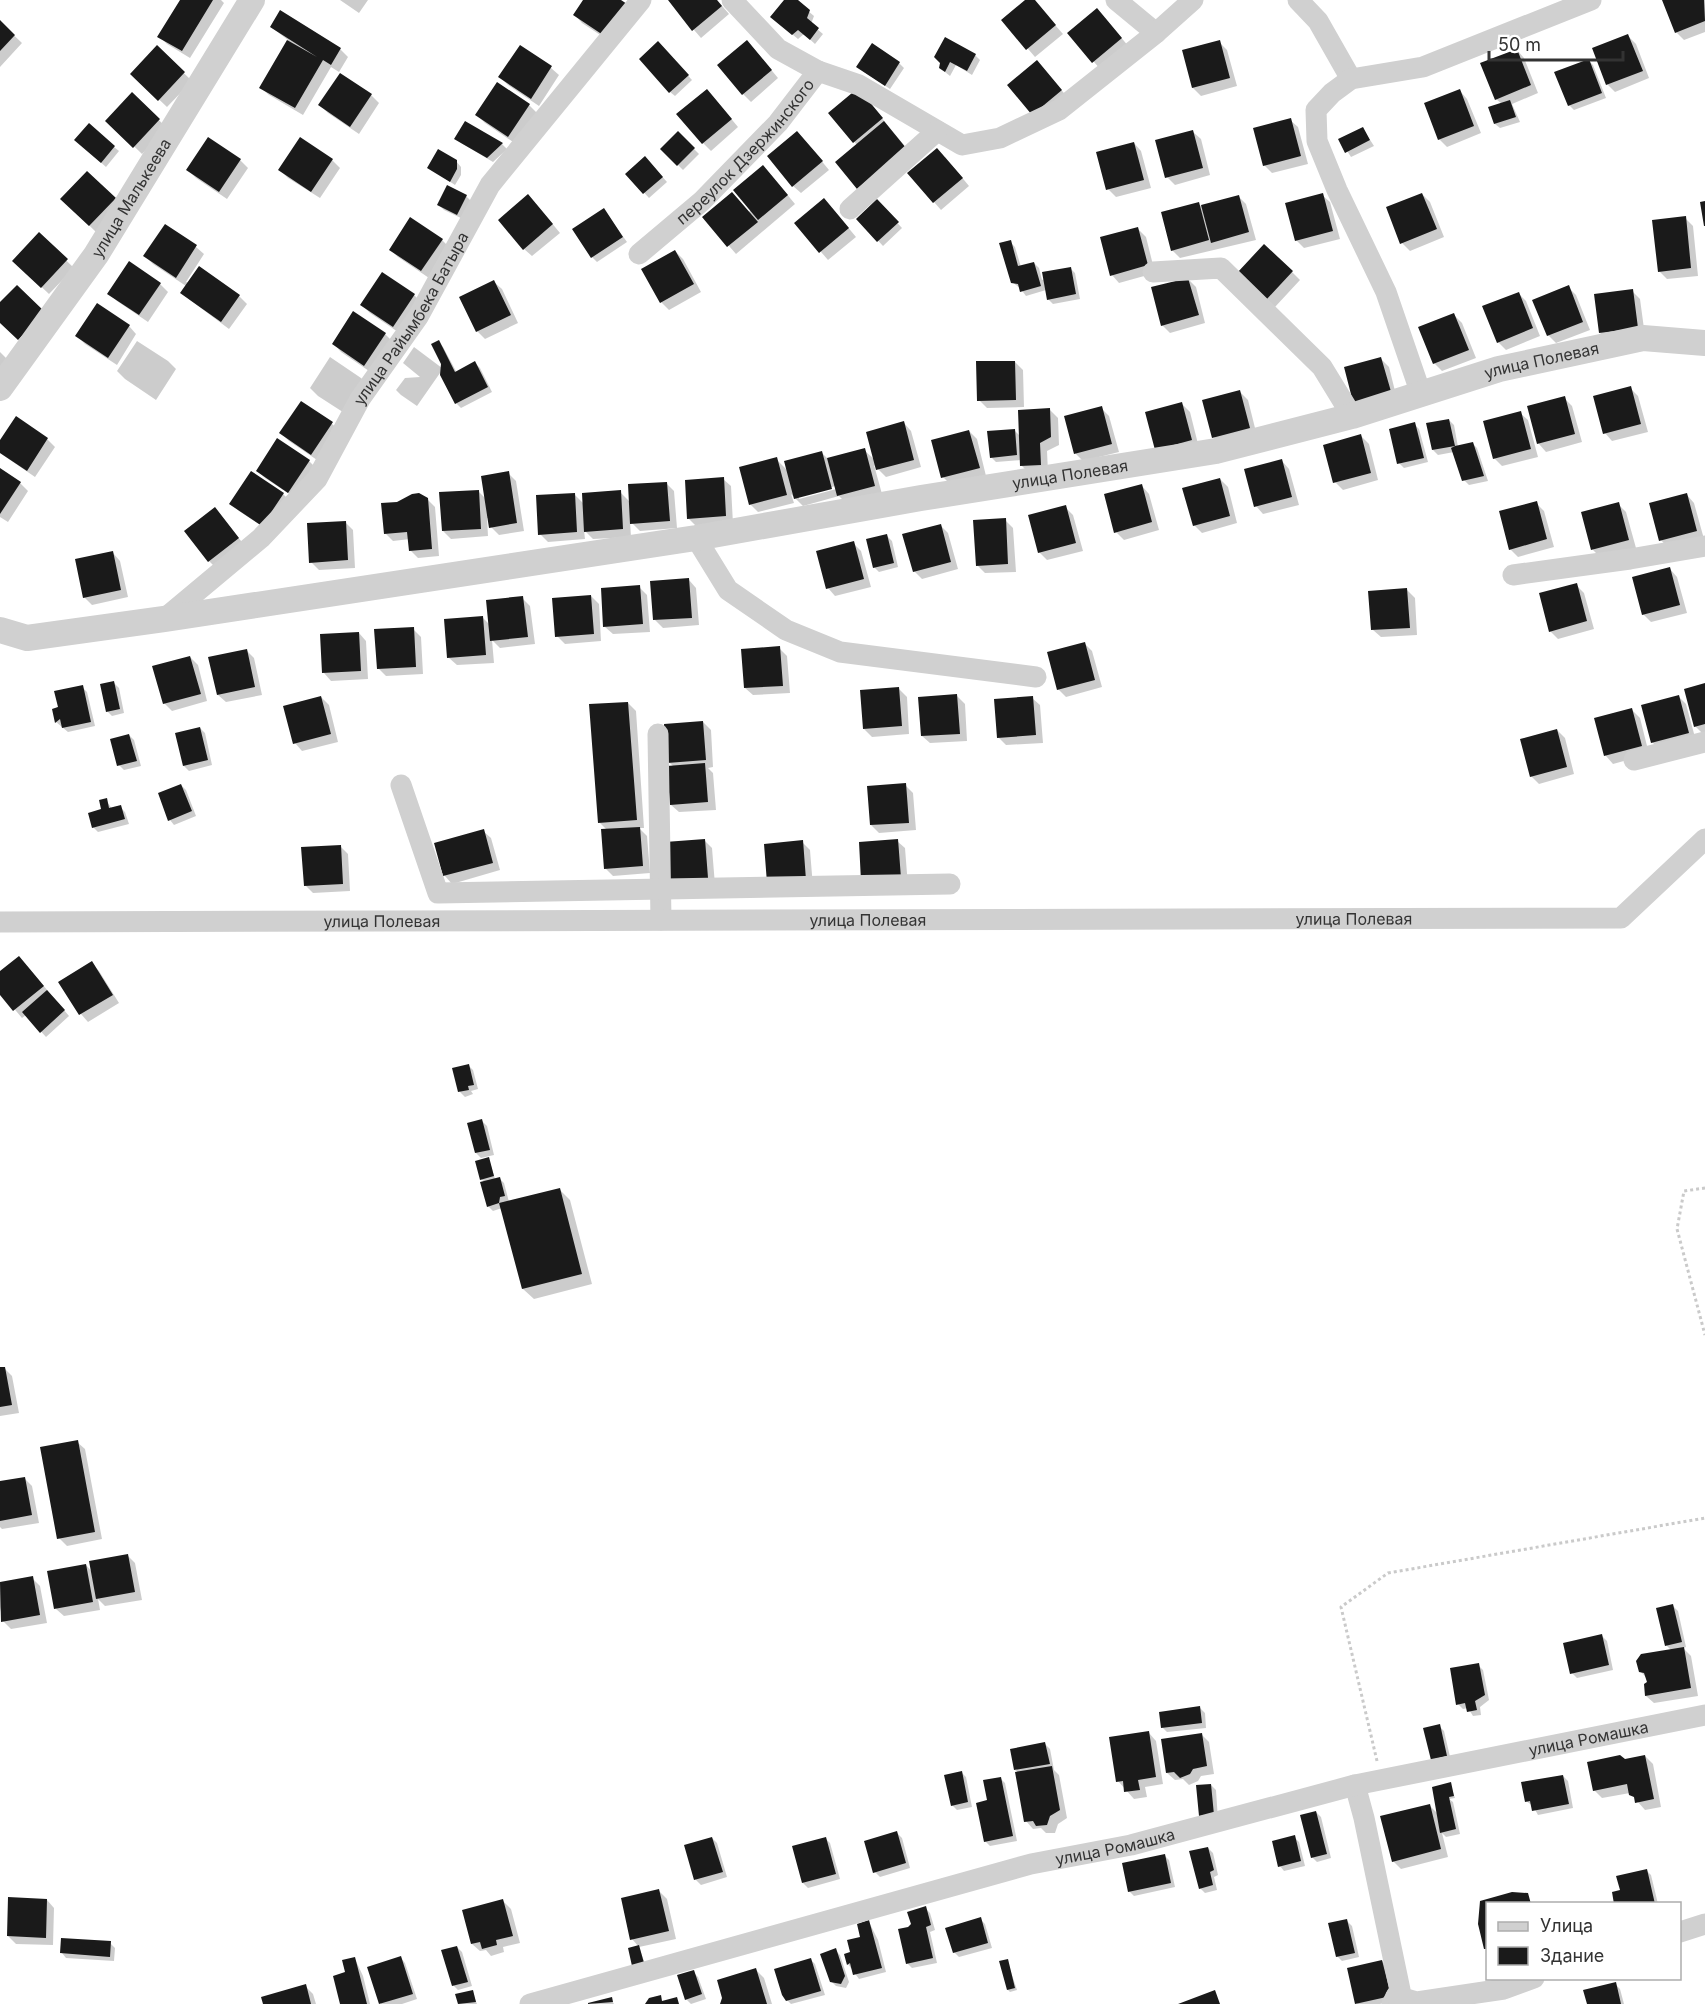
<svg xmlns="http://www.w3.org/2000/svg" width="1705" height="2004" font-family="Inter,sans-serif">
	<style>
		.shadow { fill: #0003; fill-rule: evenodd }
		.building { fill: #1a1a1a }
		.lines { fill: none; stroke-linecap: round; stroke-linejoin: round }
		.path { stroke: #cacaca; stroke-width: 3; stroke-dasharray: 3 3; stroke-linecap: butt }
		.minor { stroke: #d0d0d0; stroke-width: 21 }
		.tertiary { stroke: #d0d0d0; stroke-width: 26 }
		.labels { text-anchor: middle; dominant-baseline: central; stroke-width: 6; stroke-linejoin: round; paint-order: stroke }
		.street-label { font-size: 16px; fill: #333; stroke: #fff }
	</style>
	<rect width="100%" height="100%" fill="#fff"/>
	<path class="shadow" d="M182 0H221L224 3 190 58 167 44 159 36Z
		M340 0H368L359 13Z
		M585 0H618L614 44 582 23 575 15Z
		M671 0H717L729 14 701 38 669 1Z
		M786 0H795L814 16 811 24 823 34 815 44 804 34 798 39 777 22Z
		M1027 0H1033L1063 34 1035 57 1003 20Z
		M1664 0H1705V32L1684 40 1676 32Z
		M281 12 340 49 348 57 339 72 331 67 303 115 269 95 261 88 288 40 271 27Z
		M1105 18 1129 47 1101 70 1069 33Z
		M0 22 22 43 0 67Z
		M1628 36 1636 44 1649 78 1615 92 1607 84Z
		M1219 42 1227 50 1237 86 1201 96 1193 88 1184 51Z
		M157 47 192 81 167 107 132 74Z
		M520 47 551 68 559 75 539 106 508 85 500 77Z
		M663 48 692 80 675 96 670 92Z
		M754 49 778 78 751 102 743 94Z
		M1517 50 1524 58 1538 93 1512 104 1520 122 1500 128 1495 124 1502 104 1496 99Z
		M975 55 980 60 972 75 956 65 950 76 940 68 941 63Z
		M1588 60 1593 65 1606 98 1574 110 1569 105Z
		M899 63 904 68 890 89 863 71Z
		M1044 69 1068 98 1041 122Z
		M340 75 371 95 379 103 359 134 328 113 320 105Z
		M1460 91 1467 99 1481 133 1447 147 1439 139Z
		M132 94 167 128 142 154 107 120Z
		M714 98 738 127 711 151 703 143Z
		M866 98 889 127 913 156 857 145 830 113Z
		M529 105 537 113 516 144 485 123 477 115Z
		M1290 120 1298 127 1308 164 1272 173 1264 165Z
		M466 123 502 144 507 149 493 162 461 143 456 139Z
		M1363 129 1374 146 1351 157 1340 140Z
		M1193 132 1201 139 1210 175 1175 185 1167 177Z
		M678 133 699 154 683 170 662 149Z
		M805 141 829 170 801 193 793 186Z
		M1134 143 1141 151 1151 188 1116 197 1108 189Z
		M81 145 114 147 119 151 106 167Z
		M945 157 969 186 941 210 934 202Z
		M240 160 248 168 227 199 196 178 188 170Z
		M332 160 340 168 320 198 288 178 280 170Z
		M456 161 461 167V175L455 185 429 168Z
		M650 163 667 182 649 198 627 174Z
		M87 173 122 207 97 233 62 199Z
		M771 175 795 204 736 254 704 217 740 202 749 212Z
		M1422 194 1430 202 1444 237 1410 251 1402 243Z
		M1322 195 1330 202 1340 239 1304 248 1296 240Z
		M466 196 471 201 463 219 444 210 439 205Z
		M1238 196 1246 204 1256 240 1180 258 1172 250 1198 204 1201 206Z
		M877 201 902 228 883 246 858 219Z
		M536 204 560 233 532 256 524 249Z
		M832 208 856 237 828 260 796 223Z
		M604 210 627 242 597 262 592 257Z
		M1685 218 1693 226 1698 276 1667 279 1659 271Z
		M165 226 196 247 204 254 186 282 239 296 247 304 229 329 190 300 182 292 186 286 153 264 145 256Z
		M1138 229 1146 237 1155 273 1119 283 1112 275Z
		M39 234 74 268 49 294 14 261Z
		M442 240 450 248 429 278 398 257 391 250Z
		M1010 242 1015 247 1021 267 1034 263 1039 268 1042 280 1070 268 1075 273 1080 299 1053 304 1048 299 1046 290 1026 296 1020 288 1012 282Z
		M675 251 683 259 701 292 669 310 661 302Z
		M1292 272 1300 280 1275 307 1247 281Z
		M1188 279 1196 287 1205 323 1170 333 1162 325Z
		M494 282 502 289 518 323 485 339 477 331Z
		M160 284 168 292 148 322 117 301 109 293Z
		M1568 287 1576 295 1590 330 1556 343 1548 335Z
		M1632 291 1640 299 1645 336 1608 340 1600 333Z
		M1518 293 1526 301 1540 336 1506 350 1498 342Z
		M414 295 422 303 401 334 370 313 362 305Z
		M1454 315 1462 323 1476 358 1442 371 1434 363Z
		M129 326 136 334 117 365 85 344 77 336Z
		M385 334 393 342 372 373 341 352 334 344Z
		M137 341 168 361 176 369 156 400 125 379 117 371Z
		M438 342 443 347 457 373 475 363 480 368 492 392 461 408 456 403 440 373 417 406 401 395 396 390 405 378 420 377 403 363 414 347 442 368Z
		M0 352 16 368 0 385Z
		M330 357 361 378 369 386 349 416 318 396 310 388Z
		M1381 359 1389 367 1398 403 1363 413Z
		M1015 362 1023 370 1024 407 987 408 979 400Z
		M1630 388 1638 396 1648 432 1612 441 1605 433Z
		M1240 392 1248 400 1257 436 1222 445 1214 437Z
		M1564 398 1572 406 1582 442 1546 452 1539 444 1529 407Z
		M301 403 332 424 340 431 320 462 289 441 281 433Z
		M1182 404 1190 412 1199 448 1164 457Z
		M1101 408 1109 416 1119 452 1083 461 1076 454 1066 417Z
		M1050 410 1058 418 1059 445 1047 451 1048 472 1029 473 1021 465V460L996 462 991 457 1014 430 1020 436Z
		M1520 413 1528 420 1538 457 1502 466 1494 458Z
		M16 418 47 439 55 447 35 477 0 453V443Z
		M1449 420 1454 425 1458 447 1472 443 1477 448 1488 481 1469 485 1464 480 1454 452 1438 455 1433 450Z
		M904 423 911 431 921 467 886 477 874 465 882 494 846 503 839 496 803 506 791 494 794 503 758 512 750 504 776 459 788 471 821 452 828 459 864 450 876 461ZM839 485 840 488 799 499V496Z
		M1414 424 1419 429 1428 462 1404 468 1399 463Z
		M969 431 977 439 986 476 951 485 943 477Z
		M1361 436 1369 444 1378 480 1343 490 1335 482Z
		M309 461 317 469 297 499 265 478 258 471Z
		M1282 461 1289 469 1299 505 1263 514 1256 506Z
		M0 470 20 483 28 491 8 522 0 517Z
		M508 473 516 481 524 531 499 535 491 527 489 518H487L488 536 451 539 443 531 478 491 486 499Z
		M723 479 731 486 733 524 696 526 688 518Z
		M1220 479 1228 487 1237 523 1202 533 1194 525Z
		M666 483 674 491 677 528 640 531 630 521 631 537 593 539 584 530 585 539 548 542 540 534 574 494 584 504 620 492 630 502Z
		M1142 486 1149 494 1159 530 1124 540 1116 532Z
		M283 494 291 502 271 532 239 511 231 503Z
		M1687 495 1694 503 1704 539 1668 548 1661 540Z
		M427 499 435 507 439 556 418 558 410 550V539L393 541 385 533Z
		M1536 503 1544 511 1554 547 1518 557 1510 549Z
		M1618 504 1626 512 1636 548 1600 557 1593 550Z
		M1065 507 1073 515 1083 551 1047 560 1039 552Z
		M222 517 245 546 217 569 209 561Z
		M1005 520 1013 528 1016 572 985 573 978 566Z
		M345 522 353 530 355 568 319 570 311 562Z
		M940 525 948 533 958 569 922 579 914 571Z
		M887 536 892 541 898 567 879 572 874 567Z
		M853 543 861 551 871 587 835 596 828 588Z
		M113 553 120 561 128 597 92 605 84 597Z
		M1670 569 1677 577 1687 613 1651 622 1643 614Z
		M689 580 696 588 699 625 663 628 655 620Z
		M1576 585 1584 593 1594 629 1558 639 1550 631Z
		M639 587 647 595 650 632 613 634 605 627Z
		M1407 590 1415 598 1417 635 1381 637 1373 630Z
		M591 596 599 604 601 641 565 644 557 636Z
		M522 598 530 606 535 644 500 648 492 640 494 663 457 665 449 658 483 618 490 625Z
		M413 629 421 637 423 674 386 676 378 668Z
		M359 633 366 641 368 679 331 681 324 673Z
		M1084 643 1092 651 1102 687 1066 697 1058 689Z
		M779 648 787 656 790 693 753 695 745 688Z
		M246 650 254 658 262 695 226 702 218 695Z
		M190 657 198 665 207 701 172 711 164 703Z
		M114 683 119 688 124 713 112 716 107 711Z
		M1705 685V733L1703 734 1695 726Z
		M82 687 87 692 95 726 68 732 56 722 54 710Z
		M899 689 907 697 909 734 872 737 864 729Z
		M957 696 965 704 967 741 930 743 922 736Z
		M1678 696 1686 704 1696 741 1660 750 1652 742Z
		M321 697 329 705 338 742 302 751 295 743Z
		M1032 698 1040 705 1043 743 1006 745 998 737Z
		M628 703 636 711 644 828H639L647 836 650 873 613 876 605 868 607 830 599 822Z
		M1632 710 1640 718 1649 754 1613 764 1606 756 1596 719Z
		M703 722 711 730 713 767 708 768 713 773 716 810 679 812 671 805 674 767 669 762Z
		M200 728 205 733 212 765 189 771 184 766Z
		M1557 730 1565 738 1574 774 1539 784 1531 776Z
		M129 735 134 740 141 766 124 770 119 765Z
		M181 785 186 790 196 816 174 825 170 820Z
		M905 785 913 793 916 830 879 833 871 825Z
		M106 800 112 809 120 807 125 812 129 824 98 832 93 827 103 810Z
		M483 831 491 838 500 870 452 884 445 876 436 844Z
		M704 840 712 848 715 885 670 880Z
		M897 841 905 848 908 886 871 888Z
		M802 842 810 850 813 887 776 890Z
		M340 846 348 854 350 891 313 893 305 885Z
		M92 963 99 971 119 1003 88 1022 81 1014 61 983Z
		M27 966 69 1016 46 1037 26 1015 22 1018 0 992V973Z
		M468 1065 473 1070 478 1089 471 1091 473 1094 465 1097 460 1092Z
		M482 1121 487 1126 494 1155 481 1158 476 1153Z
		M489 1159 495 1179 499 1178 504 1183 509 1202 559 1189 570 1200 592 1284 534 1299 523 1289 502 1208 493 1211 488 1206 485 1182 481 1179Z
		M4 1368 12 1376 19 1413 0 1416V1369Z
		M77 1442 85 1449 102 1539 67 1546 59 1538Z
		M24 1478 32 1486 39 1523 2 1529 0 1527V1482Z
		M127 1555 135 1563 142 1600 105 1606 98 1599 100 1610 64 1616 56 1609 86 1565 93 1573Z
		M32 1578 40 1586 47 1623 11 1629 3 1621 0 1607V1584Z
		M1673 1606 1678 1611 1686 1647 1683 1648 1691 1656 1698 1696 1654 1703 1646 1696 1647 1678 1640 1671 1672 1651 1667 1646Z
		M1602 1636 1607 1641 1613 1670 1577 1678 1572 1673Z
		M1478 1665 1483 1670 1489 1700 1480 1707 1481 1715 1473 1716 1468 1708 1463 1709 1458 1704Z
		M1200 1708 1205 1713 1206 1728 1167 1732 1162 1727Z
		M1439 1726 1444 1731 1451 1761 1425 1729Z
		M1149 1733 1156 1741 1163 1784 1145 1787 1147 1797 1134 1799 1118 1781Z
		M1201 1734 1209 1742 1214 1774 1201 1776 1198 1781 1189 1785 1183 1779 1175 1780 1167 1773Z
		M1045 1744 1050 1749 1054 1770 1059 1775 1067 1818 1058 1824 1055 1833H1046L1041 1828 1033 1829 1026 1821 1019 1773 1015 1770Z
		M1645 1756 1653 1764 1661 1807 1645 1810 1630 1793 1602 1798 1594 1790 1625 1760Z
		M961 1772 966 1777 972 1807 957 1810 952 1805Z
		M1563 1776 1568 1781 1573 1808 1538 1815 1533 1806 1526 1801Z
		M1000 1778 1005 1783 1017 1841 990 1846 985 1841Z
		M1450 1784 1455 1798 1449 1799 1453 1802 1460 1834 1446 1837 1442 1833 1448 1857 1401 1869 1393 1861 1429 1805 1437 1813Z
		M1211 1785 1216 1790 1218 1820H1205Z
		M1316 1812 1321 1817 1331 1858 1317 1862 1312 1857Z
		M897 1833 902 1838 910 1868 880 1877 875 1872Z
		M1294 1837 1299 1842 1305 1866 1284 1871 1280 1866Z
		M712 1838 717 1843 727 1877 701 1885 696 1880 686 1846Z
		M825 1838 830 1843 840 1879 808 1888 803 1883Z
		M1208 1848 1213 1853 1218 1875 1214 1877 1217 1890 1205 1893 1200 1888Z
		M1164 1855 1169 1860 1175 1887 1134 1896 1129 1891Z
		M1646 1870 1651 1875 1658 1904H1616L1622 1891Z
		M659 1891 667 1899 676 1939 639 1947 645 1964 636 1967 639 1947 632 1939Z
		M47 1900 54 1908 53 1945 16 1944 8 1936Z
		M503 1901 511 1909 520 1943 503 1947 504 1952 491 1956 486 1950 480 1951 472 1944Z
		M925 1908 930 1913 935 1930 930 1932 937 1963 912 1968 907 1963 909 1929Z
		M980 1919 985 1924 992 1948 959 1957 954 1952Z
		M1347 1921 1352 1926 1359 1957 1342 1961 1337 1956Z
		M869 1922 878 1940 886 1972 859 1979 848 1964Z
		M110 1943 115 1948 114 1961 66 1958 62 1953Z
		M457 1947 462 1952 472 1986 458 1990 453 1985Z
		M835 1950 840 1955 849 1982 846 1988 836 1986 831 1981Z
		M401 1958 405 1963 417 1999 402 2004H381L369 1968Z
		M355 1959 363 1976 370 2004H342L349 1973Z
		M810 1959 815 1964 825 1995 791 2004 787 2000Z
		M1007 1960 1017 1990 1010 1992 1008 1990Z
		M1382 1961 1387 1966 1395 2000 1380 2004H1357Z
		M756 1970 764 1978 772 2004H722Z
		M693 1972 698 1977 706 1999 691 2004 686 1999Z
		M1615 1984 1620 1989 1624 2004H1588Z
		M305 1986 313 1994 316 2004H264Z
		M472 1992 477 2004H459L457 1995Z
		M611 1999 614 2004H591Z"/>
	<path class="building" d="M180 0H213L182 51 157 37Z
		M583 0H621L627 4 606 37 573 15Z
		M668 0H717L722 6 692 31Z
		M784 0H798L810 10 807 18 819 28 810 40 798 30 792 35 770 17Z
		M1025 0H1035L1056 25 1026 50 1001 20Z
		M1662 0H1704L1705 21 1675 33Z
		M1097 8 1122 38 1092 63 1067 33Z
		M280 10 341 48 331 65 323 60 295 108 259 88 287 40 317 57 270 27Z
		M0 20 15 35 0 51Z
		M1628 34 1643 71 1606 85 1592 48Z
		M945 37 976 54 967 71 950 62 945 72 939 68 940 63 934 57Z
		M747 40 772 70 742 95 717 65Z
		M1220 40 1230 78 1192 88 1182 50Z
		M658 41 689 75 669 93 639 59Z
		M872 43 900 62 885 86 856 67Z
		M157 45 185 72 158 101 130 74Z
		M520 45 552 66 531 99 498 77Z
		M1517 49 1531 85 1495 100 1480 63Z
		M1589 59 1602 93 1568 106 1554 72Z
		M1037 60 1062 90 1032 115 1007 85Z
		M340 73 372 94 350 127 318 105Z
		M497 82 530 104 508 137 475 115Z
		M858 88 883 118 853 143 828 113Z
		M707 89 732 119 702 144 676 114Z
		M1460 89 1474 126 1438 140 1424 103Z
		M132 92 160 119 133 148 105 121Z
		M1510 100 1516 117 1494 124 1488 107Z
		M1291 118 1301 156 1263 166 1253 128Z
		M465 121 503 143 487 158 454 139Z
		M884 121 906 148 857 189 835 162Z
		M89 123 115 146 101 163 74 140Z
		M1363 127 1370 140 1345 153 1338 139Z
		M1193 130 1203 168 1165 178 1155 140Z
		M678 131 695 148 677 166 660 149Z
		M797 131 823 161 792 187 767 156Z
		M208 137 241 159 219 192 186 170Z
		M300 137 333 159 311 192 278 170Z
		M1134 142 1144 180 1106 190 1096 152Z
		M937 148 963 178 933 203 907 173Z
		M438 149 457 160V169L450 182 427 168Z
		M645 156 663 177 643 194 625 174Z
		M763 165 788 195 758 220 733 190Z
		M87 171 116 198 89 226 60 199Z
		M447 185 467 195 457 215 437 205Z
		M732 192 758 222 727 247 702 217Z
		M1323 193 1333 231 1295 241 1285 203Z
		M1422 193 1437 229 1400 244 1386 207Z
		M528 194 553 224 523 250 498 220Z
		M1239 195 1249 232 1211 243 1201 205Z
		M824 198 849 228 819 253 794 223Z
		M877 199 899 222 877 242 856 219Z
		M1705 201V226H1704L1700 202Z
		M1199 202 1209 240 1171 251 1161 212Z
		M604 208 623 237 591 258 572 229Z
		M1686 216 1691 268 1658 272 1652 220Z
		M410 217 443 239 421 271 389 250Z
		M165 224 197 245 176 278 143 256Z
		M1138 227 1148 265 1110 276 1100 237Z
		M39 232 68 259 41 288 12 261Z
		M1011 240 1018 266 1034 262 1041 286 1020 292 1018 284 1011 283 999 243Z
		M1264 244 1293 271 1266 300 1237 273Z
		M675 250 694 284 660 303 641 269Z
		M129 261 161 283 139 315 107 294Z
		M199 266 240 295 221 322 180 293Z
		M1071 267 1076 294 1047 300 1042 272Z
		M382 272 415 294 393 327 360 305Z
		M1188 278 1199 315 1161 326 1151 287Z
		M494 280 511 315 476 332 459 297Z
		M17 285 45 312 18 340 0 323V302Z
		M1569 285 1583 322 1547 336 1532 300Z
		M1633 289 1638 328 1599 333 1594 294Z
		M1519 292 1533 328 1497 343 1482 306Z
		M97 303 130 325 108 358 75 336Z
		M353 311 386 333 364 366 332 344Z
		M1454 313 1469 350 1433 364 1418 327Z
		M439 340 455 372 475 361 488 387 455 404 440 375 441 364 431 344Z
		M1381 357 1392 395 1354 406 1344 367Z
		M976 361H1015L1016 400 977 401Z
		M1631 386 1641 424 1603 434 1593 396Z
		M1240 390 1250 428 1212 438 1202 400Z
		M1565 396 1575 434 1537 444 1527 406Z
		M301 401 333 422 311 455 279 433Z
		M1182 402 1192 440 1155 450 1145 412Z
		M1102 406 1112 444 1074 454 1064 416Z
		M1050 408 1051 437 1040 443 1041 465 1020 466 1018 410Z
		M1521 411 1531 449 1493 459 1483 421Z
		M16 416 48 438 27 471 0 453V440Z
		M1449 419 1455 446 1473 442 1484 476 1462 481 1451 448 1455 446 1432 450 1426 423Z
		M904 421 914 460 876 470 866 432Z
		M1415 422 1424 458 1397 464 1389 429Z
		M1015 429 1017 455 990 458 987 431Z
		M969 430 980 468 941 478 931 440Z
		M1361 434 1371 473 1333 483 1323 445Z
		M277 438 310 460 288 493 256 471Z
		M865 448 875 486 837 496 827 458Z
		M822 451 832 489 794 499 784 461Z
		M777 457 787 495 749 505 739 467Z
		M1282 459 1292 497 1254 507 1244 469Z
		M0 468 21 482 0 514Z
		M251 471 284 493 262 526 229 504Z
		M509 471 517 523 489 528 481 476Z
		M724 477 726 516 687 519 685 480Z
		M1220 478 1230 516 1193 526 1182 488Z
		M667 482 670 521 630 524 628 484Z
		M1142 484 1152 522 1114 533 1104 494Z
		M479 490 481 529 442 531 439 492Z
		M621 490 623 529 584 532 582 493Z
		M419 493 428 498 432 549 409 551 407 532 384 534 381 503 397 502 412 494Z
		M575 493 577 532 538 535 536 495Z
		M1687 493 1697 531 1659 541 1649 503Z
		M1537 501 1547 539 1509 550 1499 511Z
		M1619 502 1629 540 1591 550 1581 512Z
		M1066 505 1076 543 1038 553 1028 515Z
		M215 507 239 538 208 562 184 531Z
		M1006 518 1008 564 976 566 973 520Z
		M346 521 348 560 309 563 307 523Z
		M941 524 951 562 913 572 902 534Z
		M887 534 894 563 873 568 866 539Z
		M854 541 864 579 826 589 816 551Z
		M113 551 121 590 83 598 75 559Z
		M1670 567 1680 605 1642 615 1632 577Z
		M689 578 692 618 653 620 650 581Z
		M1577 583 1587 621 1549 632 1539 593Z
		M640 585 643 624 603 627 601 588Z
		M1407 588 1410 628 1371 630 1368 591Z
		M591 595 594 634 555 637 552 598Z
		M523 596 528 637 490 641 486 600Z
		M483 616 486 655 447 658 444 619Z
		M414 627 416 667 377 669 374 629Z
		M359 632 361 671 322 673 320 634Z
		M1085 642 1095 680 1057 690 1047 652Z
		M780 646 783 686 744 688 741 649Z
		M247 649 255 687 217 695 208 657Z
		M190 656 201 694 163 704 152 666Z
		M114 681 120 709 106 712 100 684Z
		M1705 683V724L1694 727 1684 689Z
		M83 685 91 722 62 728 60 719 55 723 52 709 58 707 54 691Z
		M899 687 902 726 863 729 860 690Z
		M957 694 960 734 921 736 918 697Z
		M1679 695 1689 733 1651 743 1641 705Z
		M321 696 331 734 293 744 283 706Z
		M1033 696 1036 735 997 738 994 699Z
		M628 702 637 820 598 823 589 704Z
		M1632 708 1642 746 1604 756 1594 718Z
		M703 721 706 760 667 763 664 724Z
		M200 727 208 760 183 766 175 733Z
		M1557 729 1567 767 1530 777 1520 739Z
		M129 734 137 761 117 766 110 739Z
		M705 763 708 802 670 805 667 766Z
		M906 783 909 823 870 825 867 786Z
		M181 784 192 811 168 821 158 793Z
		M107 798 109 808 121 805 125 819 92 828 88 813 101 809 99 800Z
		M640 827 643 866 604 869 601 829Z
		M484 829 493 863 443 876 434 843Z
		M705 839 708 878 668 881 665 842Z
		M898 839 901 878 861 881 859 842Z
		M803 840 806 880 767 883 764 844Z
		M341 845 343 884 304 886 301 847Z
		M19 956 44 986 13 1011 0 995V971Z
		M92 961 113 995 79 1015 58 982Z
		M47 990 65 1010 40 1033 22 1012Z
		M469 1064 474 1085 468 1086 469 1090 458 1092 452 1068Z
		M482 1119 490 1150 475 1153 467 1123Z
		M489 1157 494 1176 480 1180 475 1161Z
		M500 1177 505 1196 500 1197 499 1203 487 1207 480 1182Z
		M560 1188 582 1274 522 1289 499 1203Z
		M0 1367H5L12 1405 0 1407Z
		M78 1440 95 1532 57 1539 40 1447Z
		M25 1477 32 1515 0 1521V1481Z
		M128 1554 135 1592 96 1599 89 1561Z
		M86 1564 93 1602 54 1609 47 1571Z
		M33 1576 40 1615 1 1622 0 1582Z
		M1673 1604 1682 1642 1665 1646 1656 1608Z
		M1602 1634 1609 1665 1570 1674 1563 1643Z
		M1684 1647 1691 1688 1645 1696 1644 1684 1647 1682 1644 1673 1639 1672 1636 1661 1641 1654Z
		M1479 1663 1485 1695 1475 1701 1477 1710 1467 1712 1465 1703 1456 1705 1450 1668Z
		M1200 1706 1202 1723 1161 1728 1159 1712Z
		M1440 1724 1447 1756 1431 1760 1423 1728Z
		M1149 1731 1156 1777 1138 1780 1140 1790 1124 1792 1123 1781 1116 1782 1109 1737Z
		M1202 1733 1207 1766 1193 1769 1190 1774 1180 1778 1174 1772 1166 1773 1161 1739Z
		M1045 1742 1050 1764 1014 1770 1010 1749Z
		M1620 1755 1625 1759 1645 1755 1654 1799 1635 1803 1634 1797 1629 1795 1627 1784 1593 1791 1587 1762Z
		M1052 1766 1060 1810 1050 1816 1047 1825 1036 1826 1033 1821 1024 1822 1015 1772Z
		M962 1771 968 1802 951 1806 944 1775Z
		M1563 1775 1569 1804 1532 1811 1530 1801 1525 1802 1521 1782Z
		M1001 1777 1013 1836 984 1842 976 1803 987 1800 983 1780Z
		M1451 1782 1454 1796 1449 1797 1456 1829 1440 1833 1432 1787Z
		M1211 1784 1214 1815 1199 1816 1196 1785Z
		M1430 1804 1441 1849 1392 1862 1380 1816Z
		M1316 1811 1327 1854 1311 1858 1300 1815Z
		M897 1831 906 1863 873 1873 864 1841Z
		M1295 1835 1301 1861 1278 1867 1272 1841Z
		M712 1837 723 1872 694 1880 684 1845Z
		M826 1837 836 1874 802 1883 792 1846Z
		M1208 1847 1214 1870 1210 1872 1213 1885 1199 1889 1189 1851Z
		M1165 1854 1171 1883 1128 1892 1122 1863Z
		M1647 1869 1655 1904H1614L1612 1892 1620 1890 1616 1876Z
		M659 1889 669 1931 630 1940 621 1898Z
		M1512 1892 1528 1893 1531 1904H1488V1949H1484L1478 1924 1480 1901Z
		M8 1897 47 1899 46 1938 7 1936Z
		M503 1899 513 1936 496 1940 497 1945 482 1949 480 1942 471 1944 462 1910Z
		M926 1906 931 1925 926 1927 933 1958 906 1964 898 1929 908 1927 911 1924 907 1912Z
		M981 1917 988 1943 953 1953 945 1928Z
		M1347 1919 1355 1953 1336 1957 1328 1923Z
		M869 1920 882 1968 853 1975 850 1963 847 1965 844 1954 850 1952 847 1940 860 1937 857 1924Z
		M61 1938 111 1941 110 1957 60 1953Z
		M639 1945 644 1963 632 1966 628 1948Z
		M457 1946 468 1982 452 1986 441 1950Z
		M836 1948 845 1976 841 1984 830 1982 820 1954Z
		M401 1956 413 1994 379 2004 367 1967Z
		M355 1957 367 2004H340L333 1976 345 1972 342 1960Z
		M811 1958 821 1991 786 2001 782 1995 774 1969Z
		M1008 1959 1015 1988 1007 1990 999 1961Z
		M1382 1960 1391 1996 1355 2004 1347 1968Z
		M756 1968 767 2004H720L722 1998 717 1980Z
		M694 1970 702 1994 685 2000 677 1975Z
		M1616 1982 1621 2004H1587L1583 1990Z
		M306 1984 311 2004H263L261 1997Z
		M473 1990 476 2002 458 2004 455 1994Z
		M1215 1990 1220 2004H1178Z
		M661 1995 662 2001 677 1997 679 2004H645L649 1998Z
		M612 1997 613 2002 588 2004V2003Z"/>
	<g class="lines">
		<path class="path" d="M1705 1188 1684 1191 1677 1229 1705 1335
			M1377 1761 1341 1607 1388 1573 1705 1518"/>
		<g class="minor">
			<path d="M1116 0 1156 33"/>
			<path d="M1298 0 1318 21 1351 79"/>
			<path d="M818 71 859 85 962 145 1000 138 1059 110 1156 33 1193 0"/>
			<path d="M850 209 937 131"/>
			<path id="s1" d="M639 254 702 201 778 123 818 71 778 49 732 0"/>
			<path d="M1153 272 1221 268 1322 367 1352 416"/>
			<path d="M1421 394 1386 292 1337 190 1317 141 1316 110 1332 93 1351 79 1423 67 1591 0"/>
			<path d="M696 538 728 590 786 630 840 652 1036 677"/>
			<path d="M1513 575 1630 559 1705 546"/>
			<path id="s2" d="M164 619 261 538 317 479 360 399 418 317 490 185 641 0"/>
			<path d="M658 734 661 920"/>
			<path d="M1634 760 1705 742"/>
			<path d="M401 785 438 893 950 884"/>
			<path id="s3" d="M0 922 1621 918 1705 839"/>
			<path d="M1355 1785 1364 1818 1400 1990 1392 2004"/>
			<path d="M1680 1932 1705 1924"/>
			<path d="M1396 1996 1417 2002 1504 1989 1534 1978"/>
			<path id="s4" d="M530 2004 1031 1864 1131 1845 1355 1785 1705 1715"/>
		</g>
		<g class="tertiary">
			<path id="s5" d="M0 388 96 255 252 0"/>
			<path id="s6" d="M0 630 27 638 164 619 696 538 921 498 1216 451 1352 416 1499 369 1643 338 1705 343"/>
		</g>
	</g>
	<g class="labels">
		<g class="street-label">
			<text stroke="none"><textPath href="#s1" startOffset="148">переулок Дзержинского</textPath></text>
			<text stroke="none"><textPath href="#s5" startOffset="231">улица Малькеева</textPath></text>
			<text stroke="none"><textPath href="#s2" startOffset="394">улица Райымбека Батыра</textPath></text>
			<text stroke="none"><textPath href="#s6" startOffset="1570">улица Полевая</textPath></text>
			<text stroke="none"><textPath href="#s6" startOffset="1084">улица Полевая</textPath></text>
			<text stroke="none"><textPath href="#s3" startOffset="1354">улица Полевая</textPath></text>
			<text stroke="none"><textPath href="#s3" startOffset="868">улица Полевая</textPath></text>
			<text stroke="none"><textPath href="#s3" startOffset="382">улица Полевая</textPath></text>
			<text stroke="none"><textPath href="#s4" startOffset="1092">улица Ромашка</textPath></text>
			<text stroke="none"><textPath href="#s4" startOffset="606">улица Ромашка</textPath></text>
		</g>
	</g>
	<rect x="1486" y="1902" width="195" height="78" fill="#ffffff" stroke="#adadad" stroke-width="1.5"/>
	<rect x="1498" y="1922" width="30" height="9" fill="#d0d0d0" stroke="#adadad" stroke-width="1.5"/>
	<text x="1540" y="1932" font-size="18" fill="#333333">Улица</text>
	<rect x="1498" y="1947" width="30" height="18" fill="#1a1a1a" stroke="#adadad" stroke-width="1.5"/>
	<text x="1540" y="1962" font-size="18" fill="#333333">Здание</text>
	<path d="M1489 51v9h134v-9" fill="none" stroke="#333333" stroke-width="3"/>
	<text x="1498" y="51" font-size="18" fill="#333333" stroke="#ffffff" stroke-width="4.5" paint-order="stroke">50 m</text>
</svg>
